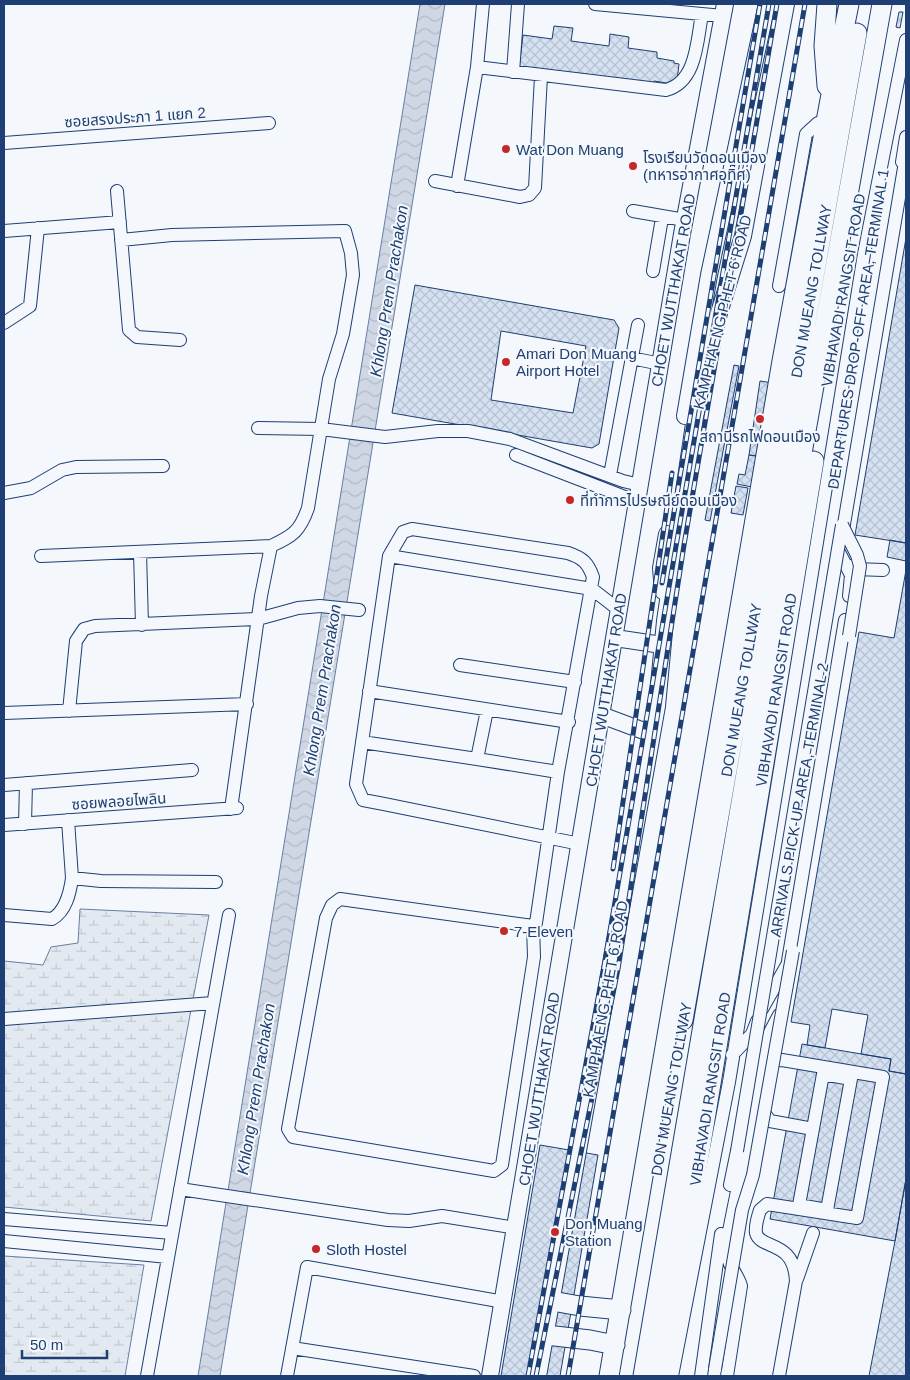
<svg xmlns="http://www.w3.org/2000/svg" width="910" height="1380" font-family="Helvetica,'Noto Sans Thai',sans-serif">
	<style>
		.wetland { fill: url(#wetland-marsh); stroke: #687fa3 }
		.water { fill: url(#water-waves); stroke: #687fa3 }
		.building { fill: url(#building-cross-hatch); stroke: #1d3f73; fill-rule: evenodd }
		.lines { fill: none; stroke-linecap: round; stroke-linejoin: round }
		.minor-casing { stroke: #1d3f73; stroke-width: 14 }
		.major-casing { stroke: #1d3f73; stroke-width: 18 }
		.highway-casing { stroke: #1d3f73; stroke-width: 21 }
		.minor { stroke: #f4f7fb; stroke-width: 12 }
		.major { stroke: #f4f7fb; stroke-width: 16 }
		.highway { stroke: #f4f7fb; stroke-width: 19 }
		.rail-casing { stroke: #1d3f73; stroke-width: 5 }
		.rail { stroke: #f4f7fb; stroke-width: 3; stroke-dasharray: 9; stroke-linecap: butt }
		.minor-bridge-casing { stroke: #1d3f73; stroke-width: 14; stroke-linecap: butt }
		.minor-bridge { stroke: #f4f7fb; stroke-width: 12 }
		.poi-dot { fill: #c62828; stroke: #f4f7fb; stroke-width: 2 }
		.labels { text-anchor: middle; dominant-baseline: central; stroke-width: 4; stroke-linejoin: round; paint-order: stroke }
		.street-label { font-size: 15px; fill: #1d3f73; stroke: #f4f7fb }
		.poi-label { font-size: 15px; fill: #1d3f73; stroke: #f4f7fb; text-anchor: start }
		.water-label { font-size: 16px; font-style: italic; fill: #1d3f73; stroke: #f4f7fb }
	</style>
	<defs>
		<pattern id="wetland-marsh" width="20" height="14" patternUnits="userSpaceOnUse" patternTransform="scale(1.25)"><rect width="20" height="14" fill="#e3e9f0"/><path d="M1 5h8M5 5V1M11 12h8M15 12V8" fill="none" stroke="#c2c9d1"/></pattern>
		<pattern id="water-waves" width="16" height="10" patternUnits="userSpaceOnUse" patternTransform="scale(1.25)"><rect width="16" height="10" fill="#cfd7e4"/><path d="M0 5q4-4 8 0t8 0" fill="none" stroke="#b1bac7"/></pattern>
		<pattern id="building-cross-hatch" width="8" height="8" patternUnits="userSpaceOnUse" patternTransform="scale(1.25)"><rect width="8" height="8" fill="#d5e0f0"/><path d="M0 0l8 8M0 8l8-8" fill="none" stroke="#b6c1d1"/></pattern>
	</defs>
	<rect width="100%" height="100%" fill="#f4f7fb"/>
	<path class="wetland" d="M80 909 209 915 151 1221 4 1207V961L43 965 51 947 78 943Z
		M4 1256 144 1265 125 1376H4Z"/>
	<path class="water" d="M420 4H445L220 1376H198Z"/>
	<path class="building" d="M899 12H903L900 28 896 27Z
		M554 26 573 28 571 41 609 46 610 34 629 37 628 48 657 52V58L674 61V63L679 64 677 81 672 84 654 81V84L519 69 523 35 552 39Z
		M906 238V543L855 535Z
		M415 285 614 320 619 328 599 444 592 448 392 413ZM501 331 586 346 573 413 491 400Z
		M734 365 739 366 710 521 705 520Z
		M760 381 773 383 757 456 749 455Z
		M749 455 757 456 752 487 737 484 739 474 745 475Z
		M736 486 748 488 743 515 731 513Z
		M890 540 906 543V561L887 557Z
		M906 570V1074L889 1071 891 1059 861 1054 868 1015 832 1009 825 1048 807 1045 810 1025 791 1022 859 632 894 638Z
		M802 1044 891 1059 889 1071 906 1074V1179L895 1241 770 1219Z
		M540 1145 598 1155 560 1376H501Z
		M906 1179V1376H869L895 1241Z"/>
	<g class="lines">
		<g class="minor-casing">
			<path id="minor" d="M595 4 723 16
				M477 67 666 90C697 82 697 40 702 14
				M513 72 518 4
				M4 143 269 123
				M902 162 906 137
				M435 181 520 197 529 195 535 188 541 76
				M457 186 477 67 483 4
				M117 191 129 330 137 337 180 340
				M633 211 685 220
				M4 231 120 222
				M121 240 172 235 345 231 351 253 353 275 343 334 329 379 308 508C300 531 293 536 271 546L261 596 231 809
				M653 271 662 218
				M779 286 806 134 818 123 826 126
				M4 323 30 306 38 228
				M631 358 661 364
				M258 428 321 429 385 437 438 431H468L510 439 623 481 640 485
				M516 455 638 502
				M610 475 638 325
				M4 493 31 488 62 470 76 467 163 466
				M842 536 906 156
				M140 552 142 625
				M839 552 851 575 849 596
				M41 556 271 546
				M389 556 592 589 619 610
				M851 566 854 569 883 570
				M460 665 575 682
				M369 691 569 722
				M69 711 76 641 84 629 95 626 258 619 298 608 320 606 359 610
				M4 713 247 704
				M362 742 477 759 487 710
				M477 759 558 772
				M4 785 192 770
				M68 820 72 878
				M25 824 26 783
				M4 825 237 808
				M4 915 52 919C66 911 70 893 72 878L101 881 216 882
				M533 926 340 899 332 905 326 918 288 1129 293 1137 494 1171 502 1165 534 957 533 926 536 923 558 772 593 577C588 563 583 558 568 553L412 529 403 532 389 556 356 784 363 800 384 804 580 844
				M788 961 845 620
				M762 1009 787 965
				M4 1019 213 1003
				M732 1055 752 1034 757 1021
				M766 1067 771 1061 782 1060 883 1077 857 1218 767 1204 760 1210C758 1216 755 1226 756 1233 760 1250 794 1239 796 1281L779 1376
				M823 1074 851 1079 827 1210 799 1205Z
				M765 1114 770 1121 813 1129
				M730 1185 737 1151
				M180 1189 388 1220 409 1221 442 1216 516 1228
				M4 1219 172 1233
				M4 1241 168 1257
				M797 1279 813 1233
				M292 1348 474 1376
				M147 1376 229 915
				M287 1376 307 1267 504 1302
				M672 1376 729 1082 864 254 906 40
				M701 1376 721 1234
				M727 1376 741 1286C739 1278 734 1272 730 1264 726 1254 728 1242 729 1231L768 1036 779 1015"/>
		</g>
		<g class="major-casing">
			<path id="major" d="M685 416 709 275 767 4
				M663 591 661 568 667 534
				M615 638 662 645
				M601 715 652 734
				M490 1376 682 234 725 4
				M538 1376 657 706 665 621 695 417 719 313 743 236 786 4"/>
		</g>
		<g class="highway-casing">
			<path id="highway" d="M827 4 824 46 827 86
				M683 1020 857 33
				M552 1301 580 1306 621 1310
				M546 1335 590 1340 615 1345
				M609 1376 782 361 832 89 849 4
				M643 1376 770 633 882 4
				M661 1376 697 1168 814 461"/>
		</g>
		<use href="#minor" class="minor"/>
		<use href="#major" class="major"/>
		<use href="#highway" class="highway"/>
		<g class="rail-casing">
			<path id="rail" d="M662 583 760 4
				M613 869 672 473
				M528 1376 604 966 769 4
				M536 1376 618 969 684 545 777 4
				M568 1376 805 4"/>
		</g>
		<use href="#rail" class="rail"/>
		<g class="minor-bridge-casing">
			<path id="minor-bridge" d="M842 525 857 555 860 566 849 636
				M737 1151 842 525
				M715 1369 742 1210 753 1175 793 951"/>
		</g>
		<use href="#minor-bridge" class="minor-bridge"/>
	</g>
	<g class="poi-dot">
		<circle cx="506" cy="149" r="5"/>
		<circle cx="633" cy="166" r="5"/>
		<circle cx="506" cy="362" r="5"/>
		<circle cx="760" cy="419" r="5"/>
		<circle cx="570" cy="500" r="5"/>
		<circle cx="504" cy="931" r="5"/>
		<circle cx="555" cy="1232" r="5"/>
		<circle cx="316" cy="1249" r="5"/>
	</g>
	<g class="labels">
		<g class="street-label">
			<text transform="translate(135 117) rotate(-4)">ซอยสรงประภา 1 แยก 2</text>
			<text transform="translate(673 290) rotate(-80)">CHOET WUTTHAKAT ROAD</text>
			<text transform="translate(843 290) rotate(-80)">VIBHAVADI RANGSIT ROAD</text>
			<text transform="translate(811 291) rotate(-80)">DON MUEANG TOLLWAY</text>
			<text transform="translate(722 312) rotate(-76)">KAMPHAENG PHET 6 ROAD</text>
			<text transform="translate(858 329) rotate(-81)">DEPARTURES DROP-OFF AREA, TERMINAL 1</text>
			<text transform="translate(606 690) rotate(-81)">CHOET WUTTHAKAT ROAD</text>
			<text transform="translate(741 690) rotate(-80)">DON MUEANG TOLLWAY</text>
			<text transform="translate(776 690) rotate(-81)">VIBHAVADI RANGSIT ROAD</text>
			<text transform="translate(799 800) rotate(-80)">ARRIVALS PICK-UP AREA, TERMINAL 2</text>
			<text transform="translate(119 801) rotate(-4)">ซอยพลอยไพลิน</text>
			<text transform="translate(605 999) rotate(-80)">KAMPHAENG PHET 6 ROAD</text>
			<text transform="translate(539 1089) rotate(-81)">CHOET WUTTHAKAT ROAD</text>
			<text transform="translate(671 1089) rotate(-80)">DON MUEANG TOLLWAY</text>
			<text transform="translate(710 1089) rotate(-81)">VIBHAVADI RANGSIT ROAD</text>
		</g>
		<g class="poi-label">
			<text x="516" y="149">Wat Don Muang</text>
			<text x="643" y="157">โรงเรียนวัดดอนเมือง<tspan x="643" dy="17">(ทหารอากาศอุทิศ)</tspan></text>
			<text x="516" y="353">Amari Don Muang<tspan x="516" dy="17">Airport Hotel</tspan></text>
			<text x="760" y="436" text-anchor="middle">สถานีรถไฟดอนเมือง</text>
			<text x="580" y="500">ที่ทำการไปรษณีย์ดอนเมือง</text>
			<text x="514" y="931">7-Eleven</text>
			<text x="565" y="1223">Don Muang<tspan x="565" dy="17">Station</tspan></text>
			<text x="326" y="1249">Sloth Hostel</text>
		</g>
		<g class="water-label">
			<text transform="translate(389 291) rotate(-81)">Khlong Prem Prachakon</text>
			<text transform="translate(322 690) rotate(-81)">Khlong Prem Prachakon</text>
			<text transform="translate(256 1089) rotate(-81)">Khlong Prem Prachakon</text>
		</g>
	</g>
	<rect width="910" height="1380" fill="none" stroke="#1d3f73" stroke-width="10"/>
	<path d="M22 1350v8h85v-8" fill="none" stroke="#1d3f73" stroke-width="2.5"/>
	<text x="30" y="1350" font-size="15" fill="#1d3f73" stroke="#f4f7fb" stroke-width="4" paint-order="stroke">50 m</text>
</svg>
